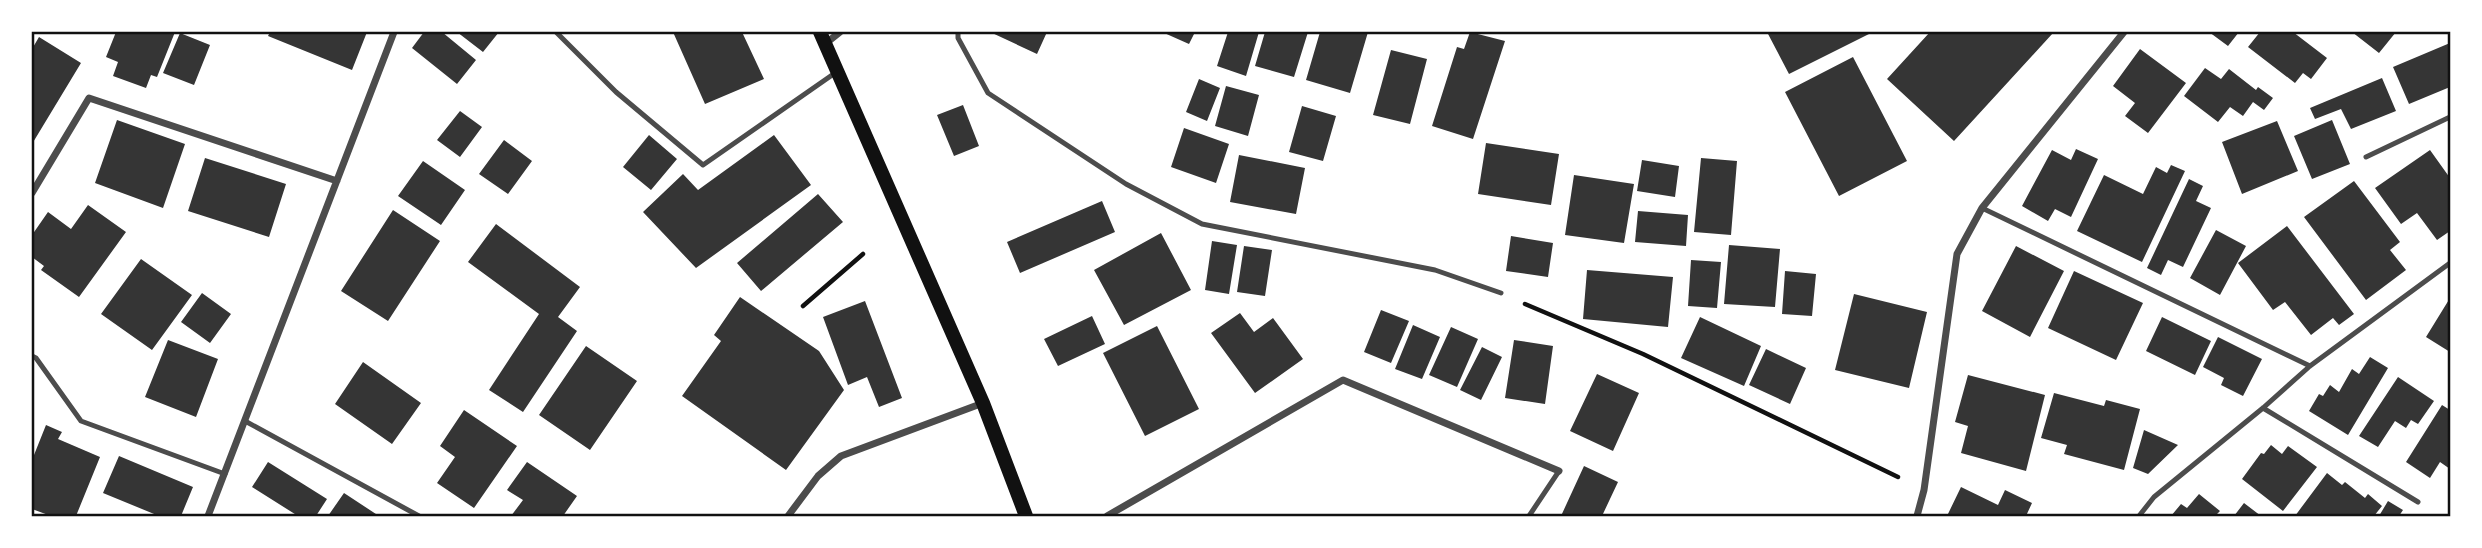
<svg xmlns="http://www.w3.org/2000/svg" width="2482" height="548" font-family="'Asap Condensed',sans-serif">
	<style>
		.building { fill: #353535 }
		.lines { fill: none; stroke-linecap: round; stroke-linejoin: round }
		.path { stroke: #111; stroke-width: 4.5 }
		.service { stroke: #4c4c4c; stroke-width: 5 }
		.minor { stroke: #4c4c4c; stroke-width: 7 }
		.secondary { stroke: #111; stroke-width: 14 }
		.neatline { fill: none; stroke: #111; stroke-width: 2.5 }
	</style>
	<rect width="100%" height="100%" fill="#fff"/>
	<path class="building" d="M116 32H175L157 77 151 75 146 88 113 76 118 62 106 57Z
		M270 32H367L352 70 268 36Z
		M424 32H442L476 60 457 84 412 48Z
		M457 32H499L483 52Z
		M673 32H742L764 79 705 104Z
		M990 32H1047L1037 54Z
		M1162 32H1195L1189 44Z
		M1228 32H1259L1246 76 1217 66Z
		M1265 32H1308L1294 77 1255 66Z
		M1320 32H1368L1350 93 1306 80Z
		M1470 32 1505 41 1473 139 1432 126 1457 47 1464 49Z
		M1767 32H1873L1789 74Z
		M1930 32H2051L2053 33 1954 141 1887 79Z
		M2209 32H2239L2228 46Z
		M2260 32H2293L2327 58 2311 79 2303 73 2295 83 2248 47Z
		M2352 32H2396L2379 53Z
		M180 33 210 45 194 85 163 73Z
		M39 37 81 63 32 144V49Z
		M2450 43V87L2409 104 2393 67Z
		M2140 49 2186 83 2148 133 2125 116 2135 103 2113 86Z
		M1391 50 1427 59 1410 124 1373 115Z
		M1853 57 1907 161 1839 196 1785 92Z
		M2205 68 2221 79 2229 69 2256 90 2258 87 2273 98 2264 110 2253 102 2243 116 2230 107 2218 122 2184 96Z
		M2382 78 2396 111 2351 129 2341 109 2315 119 2310 108Z
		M1199 79 1220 88 1207 121 1186 112Z
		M1226 86 1259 95 1248 136 1215 126Z
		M963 105 979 146 954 156 937 115Z
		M1302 106 1336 116 1323 161 1289 152Z
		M460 111 482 127 460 157 437 140Z
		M117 120 185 144 163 208 95 183Z
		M2332 120 2350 164 2312 179 2294 136Z
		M2277 121 2298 171 2242 194 2222 142Z
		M1184 128 1229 144 1216 183 1171 167Z
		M649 135 677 159 651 190 623 167Z
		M774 135 811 185 696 268 643 212 683 174 698 190Z
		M504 140 532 161 508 194 479 174Z
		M1486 143 1559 154 1551 205 1478 194Z
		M2076 149 2098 159 2071 217 2055 209 2048 221 2022 206 2052 150 2071 160Z
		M2430 150 2450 178V231L2437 240 2417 213 2401 224 2375 188Z
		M1239 155 1305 168 1296 214 1230 202Z
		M205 158 286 184 269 237 188 211Z
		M1701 158 1737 161 1731 235 1694 232Z
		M1642 160 1679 166 1675 197 1637 191Z
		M423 161 465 190 441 225 398 196Z
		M2171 165 2185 171 2142 262 2077 231 2104 175 2143 194 2156 167 2167 173Z
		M1574 175 1634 184 1624 243 1565 235Z
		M2189 179 2203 186 2196 201 2211 208 2183 267 2168 260 2161 275 2147 268Z
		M2354 181 2400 242 2390 250 2406 270 2366 300 2304 217Z
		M818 194 843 222 761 291 737 263Z
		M1102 201 1115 232 1020 273 1007 242Z
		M88 205 126 232 79 297 41 270 44 266 32 257V235L48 212 71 229Z
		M393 210 440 241 388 321 341 291Z
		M1638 211 1688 215 1686 246 1635 242Z
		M496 224 580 287 558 317 577 331 523 412 489 390 539 314 468 262Z
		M2287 226 2354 314 2339 325 2333 318 2311 335 2285 302 2273 310 2238 263Z
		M2216 230 2246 246 2220 295 2190 278Z
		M1161 233 1191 290 1124 325 1094 270Z
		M1511 236 1553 243 1548 277 1506 271Z
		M1212 241 1237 245 1229 294 1205 290Z
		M1729 245 1780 249 1775 307 1724 304Z
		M1244 246 1272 250 1265 296 1237 292Z
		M2016 246 2064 271 2030 337 1982 311Z
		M141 259 192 295 152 350 101 314Z
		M1691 260 1721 262 1717 308 1688 306Z
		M1587 270 1673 277 1668 327 1583 319Z
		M1785 271 1816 274 1812 316 1782 314Z
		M2074 271 2143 303 2116 360 2048 328Z
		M202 293 231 314 210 343 181 322Z
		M1854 294 1927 312 1909 388 1835 370Z
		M740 297 819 351 844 390 786 470 682 396 721 341 714 335Z
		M2450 298V352L2426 337Z
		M865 301 902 398 879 407 867 377 848 385 823 317Z
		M1381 310 1409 321 1391 363 1364 352Z
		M1240 313 1254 332 1273 318 1303 359 1255 393 1211 333Z
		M1092 316 1105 344 1058 366 1044 339Z
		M1700 317 1761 346 1744 386 1681 358Z
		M2162 317 2211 341 2195 375 2146 351Z
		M1413 325 1440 337 1422 379 1395 369Z
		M1157 326 1199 409 1145 436 1103 353Z
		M1451 327 1478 339 1457 387 1429 375Z
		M2218 337 2262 359 2243 396 2221 385 2224 378 2203 367Z
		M168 340 218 359 196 417 145 397Z
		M1514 340 1553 346 1545 404 1505 398Z
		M586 346 637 381 590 450 539 415Z
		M1482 347 1502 357 1481 400 1460 390Z
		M1766 349 1806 368 1790 404 1749 385Z
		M2370 357 2388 368 2348 435 2309 411 2319 394 2323 396 2330 385 2339 392 2352 369 2359 374Z
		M363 362 421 403 392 444 335 404Z
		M1597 374 1639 393 1613 451 1570 431Z
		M1968 375 2045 395 2026 471 1961 453 1968 426 1955 422Z
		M2398 377 2434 401 2418 424 2411 420 2406 428 2395 421 2378 447 2359 436Z
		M2054 393 2104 406 2106 400 2140 409 2124 470 2064 454 2067 445 2041 438Z
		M2442 405 2450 410V469L2440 462 2430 478 2406 462Z
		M464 410 517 446 474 508 437 483 455 457 440 446Z
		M46 425 62 432 58 439 100 457 76 516H51L32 509V460Z
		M2144 430 2178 445 2148 474 2133 468Z
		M2271 445 2282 454 2288 446 2317 467 2283 511 2242 479 2261 453 2264 454Z
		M119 456 193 487 181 516H159L103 493Z
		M268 462 327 499 316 516H298L252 487Z
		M527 462 577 496 563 516H511L523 500 507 490Z
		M1584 466 1618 482 1602 516H1561Z
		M2327 473 2342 485 2345 482 2365 498 2368 494 2382 506 2374 516H2295Z
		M1961 487 1998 505 2005 490 2032 503 2026 516H1947Z
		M344 493 379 516H328Z
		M2199 494 2220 511 2215 516H2171L2181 504 2187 508Z
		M2388 501 2403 510 2399 516H2379Z
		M2244 503 2261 516H2234Z"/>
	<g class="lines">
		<path class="path" d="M1525 304 1643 354 1898 477
			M803 306 863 254"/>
		<path class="service" d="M556 32 616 92 703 165 835 73
			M958 32V38L988 93 1126 184 1202 224 1435 270 1501 293
			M2366 157 2450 117
			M1982 208 2310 366
			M32 356 36 358 81 421 225 474
			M2263 408 2418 502
			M245 421 419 516
			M1529 516 1559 471
			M2139 516 2154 497 2263 408 2310 366 2450 263"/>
		<path class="minor" d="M825 44 840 32
			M32 193 89 98 337 181
			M208 516 394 32
			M788 516 818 476 841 456 983 403
			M1107 516 1343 380 1559 471
			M1917 516 1924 490 1957 254 1982 208 2124 32"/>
		<path class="secondary" d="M820 32 983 403 1026 516"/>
	</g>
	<rect width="2482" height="548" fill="none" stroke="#ffffff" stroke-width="66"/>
	<rect x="33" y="33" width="2416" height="482" class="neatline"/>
</svg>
